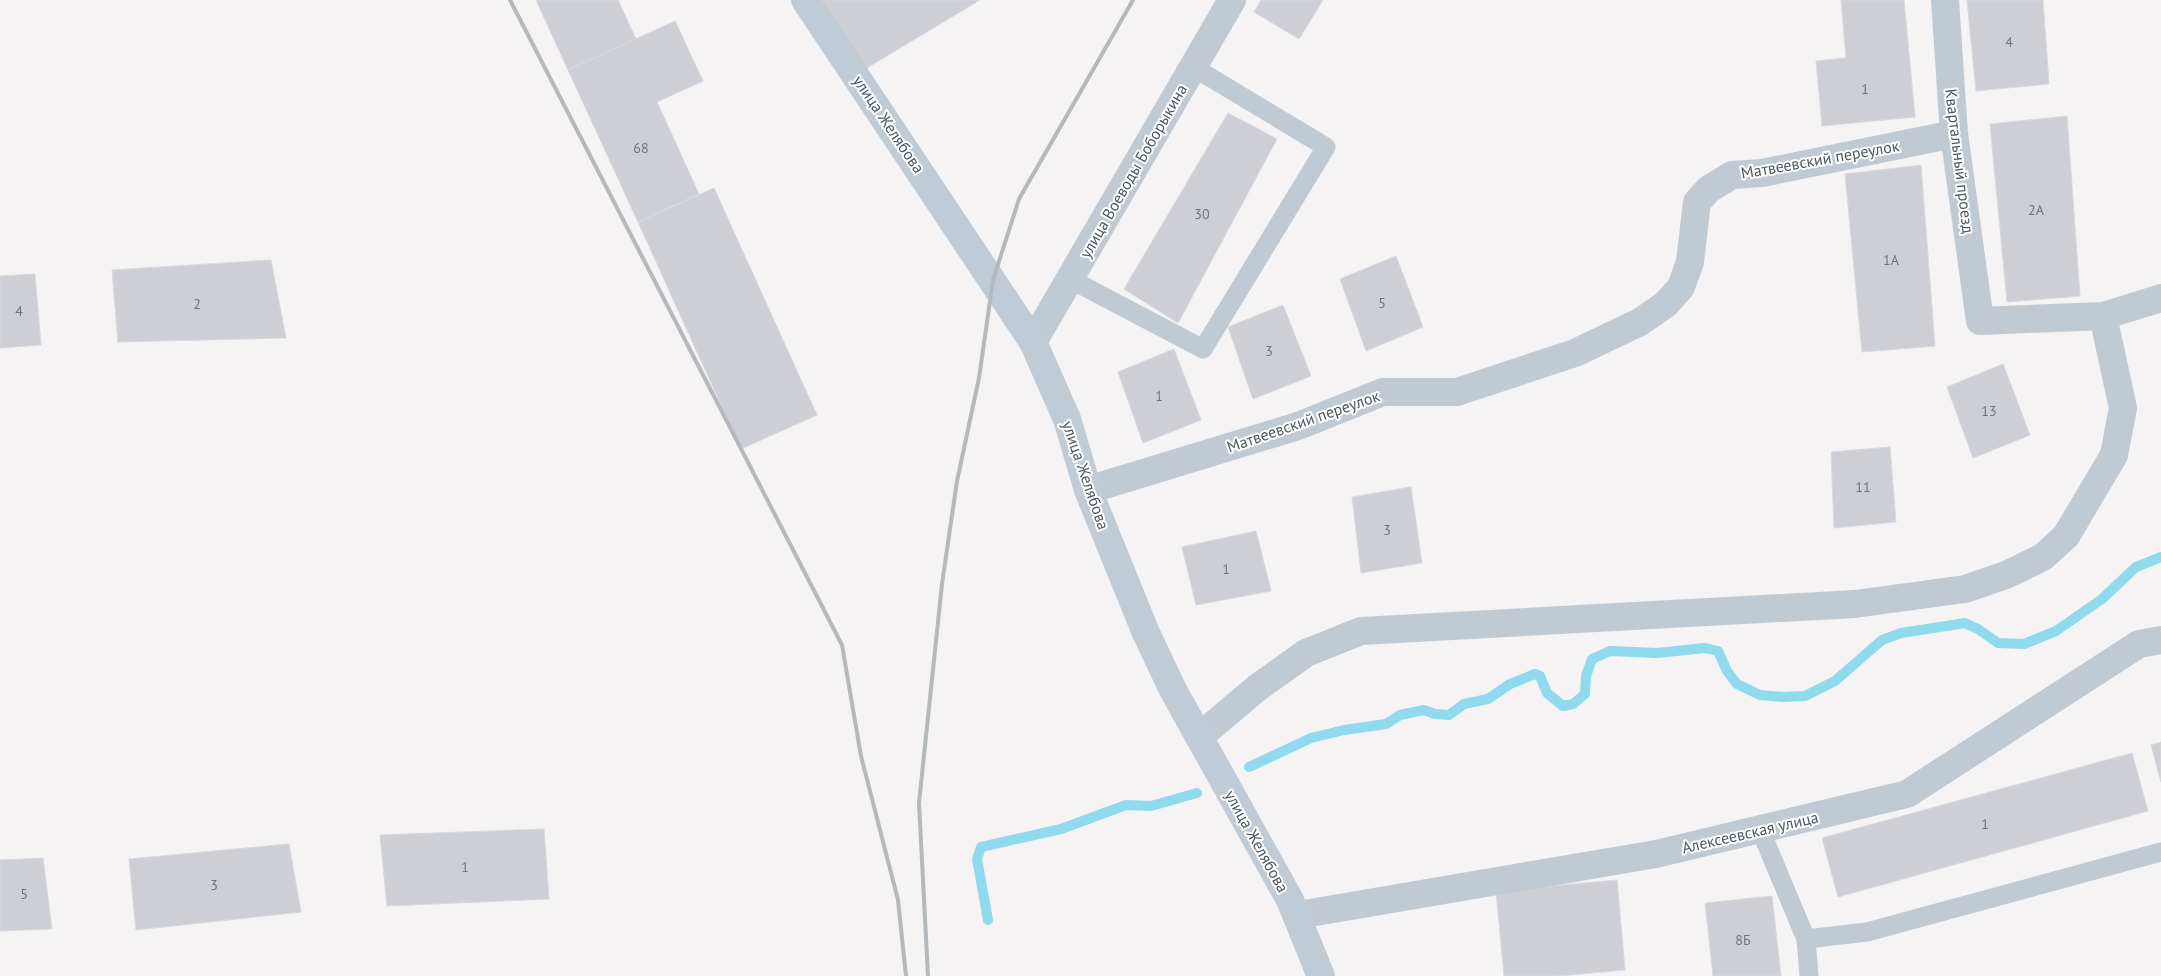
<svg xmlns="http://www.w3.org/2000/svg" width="2161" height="976" font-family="'PT Sans',sans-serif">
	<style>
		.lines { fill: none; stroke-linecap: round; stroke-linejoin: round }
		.stream { stroke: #90daee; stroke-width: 10 }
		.building { fill: #cdcfd5; stroke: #d7d9de }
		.service { stroke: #c1cad2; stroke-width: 19 }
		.minor { stroke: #c1cad2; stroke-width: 28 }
		.secondary { stroke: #c1cbd6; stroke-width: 28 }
		.rail { stroke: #b5b8bd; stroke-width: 4 }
		.labels { text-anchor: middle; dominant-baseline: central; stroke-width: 4; stroke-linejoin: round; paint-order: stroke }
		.number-label { font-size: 14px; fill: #6b747e }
		.street-label { font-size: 16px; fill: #4a5661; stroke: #fff }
	</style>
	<rect width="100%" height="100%" fill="#f5f3f3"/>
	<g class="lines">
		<path class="stream" d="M1249 767 1311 738 1344 730 1386 724 1400 715 1424 710 1435 714 1449 715 1464 704 1488 699 1510 684 1535 674 1540 676 1547 693 1563 706 1573 704 1585 694 1586 676 1592 659 1610 651 1657 653 1705 648 1718 651 1727 671 1737 684 1760 695 1783 697 1805 696 1835 681 1882 640 1901 633 1965 623 1978 629 1998 643 2024 644 2056 631 2102 599 2136 567 2161 557
			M988 920 977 859 981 847 1061 829 1126 805 1151 806 1197 793"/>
	</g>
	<path class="building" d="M536 0H618L636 39 568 70Z
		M817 0H980L860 72Z
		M1261 0H1323L1299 39 1254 12Z
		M1841 0H1904L1915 117 1822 126 1816 61 1846 58Z
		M1967 0H2043L2049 84 1976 91Z
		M675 21 703 81 657 102 699 194 638 222 568 70Z
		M1228 113 1277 139 1178 323 1124 289Z
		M2067 116 2080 296 2007 302 1990 124Z
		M1921 165 1935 346 1862 352 1845 174Z
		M714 188 817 415 741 449 638 222Z
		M1396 256 1423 327 1366 351 1340 279Z
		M271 260 286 338 118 342 112 270Z
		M35 274 41 345 0 348V276Z
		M1283 305 1311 376 1253 399 1228 327Z
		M1174 349 1201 420 1143 443 1118 372Z
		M2003 364 2030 435 1973 458 1947 387Z
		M1890 447 1896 522 1834 528 1831 452Z
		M1411 487 1422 563 1361 573 1352 497Z
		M1256 531 1271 591 1196 605 1182 547Z
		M2161 742V782L2151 745Z
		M2132 753 2148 811 1838 897 1822 838Z
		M544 829 549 899 387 906 380 835Z
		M289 844 301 912 136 930 129 859Z
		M43 858 52 929 0 931V860Z
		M1617 880 1625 970 1559 976H1504L1496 891Z
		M1772 896 1781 976H1713L1705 903Z"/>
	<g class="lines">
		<path class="service" d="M1070 279 1203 349 1326 147 1193 67
			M1760 829 1806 939 1809 976
			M1806 939 1867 932 2161 852"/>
		<path class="minor" d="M1945 0 1954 134 1980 321 2103 316 2161 298
			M1033 342 1232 0
			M1088 490 1298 426 1383 392H1457L1575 353 1640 322 1666 304 1681 287 1690 262 1697 202 1709 189 1732 175 1762 173 1954 134
			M1199 737 1257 688 1306 653 1361 631 1855 604 1965 589 2006 575 2043 557 2066 536 2114 455 2123 408 2103 316
			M1298 915 1656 854 1907 794 2139 644 2161 640"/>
		<path class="secondary" d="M805 0 1033 342 1067 419 1088 490 1146 633 1173 690 1290 900 1321 976"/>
		<path class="rail" d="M510 0 842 645 861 756 898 900 906 976
			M928 976 919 803 942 584 957 481 979 378 993 280 1019 199 1133 0"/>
	</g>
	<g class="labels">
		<g class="number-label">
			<text x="2009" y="42">4</text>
			<text x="1865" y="89">1</text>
			<text x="641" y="148">68</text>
			<text x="2036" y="210">2А</text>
			<text x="1202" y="214">30</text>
			<text x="1891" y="260">1А</text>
			<text x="1382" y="303">5</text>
			<text x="197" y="304">2</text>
			<text x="19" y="311">4</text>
			<text x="1269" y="351">3</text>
			<text x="1159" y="396">1</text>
			<text x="1989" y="411">13</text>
			<text x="1863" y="487">11</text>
			<text x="1387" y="530">3</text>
			<text x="1226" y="569">1</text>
			<text x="1985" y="824">1</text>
			<text x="465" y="867">1</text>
			<text x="214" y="885">3</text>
			<text x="24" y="894">5</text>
			<text x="1743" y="940">8Б</text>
		</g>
		<g class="street-label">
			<text transform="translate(889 124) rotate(56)">улица Желябова</text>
			<text transform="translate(1820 159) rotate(-10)">Матвеевский переулок</text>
			<text transform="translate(1960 161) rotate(83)">Квартальный проезд</text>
			<text transform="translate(1133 171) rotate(-60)">улица Воеводы Боборыкина</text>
			<text transform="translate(1303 421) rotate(-19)">Матвеевский переулок</text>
			<text transform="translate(1086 475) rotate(71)">улица Желябова</text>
			<text transform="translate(1750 832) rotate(-13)">Алексеевская улица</text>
			<text transform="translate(1257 841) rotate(61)">улица Желябова</text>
		</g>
	</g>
</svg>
